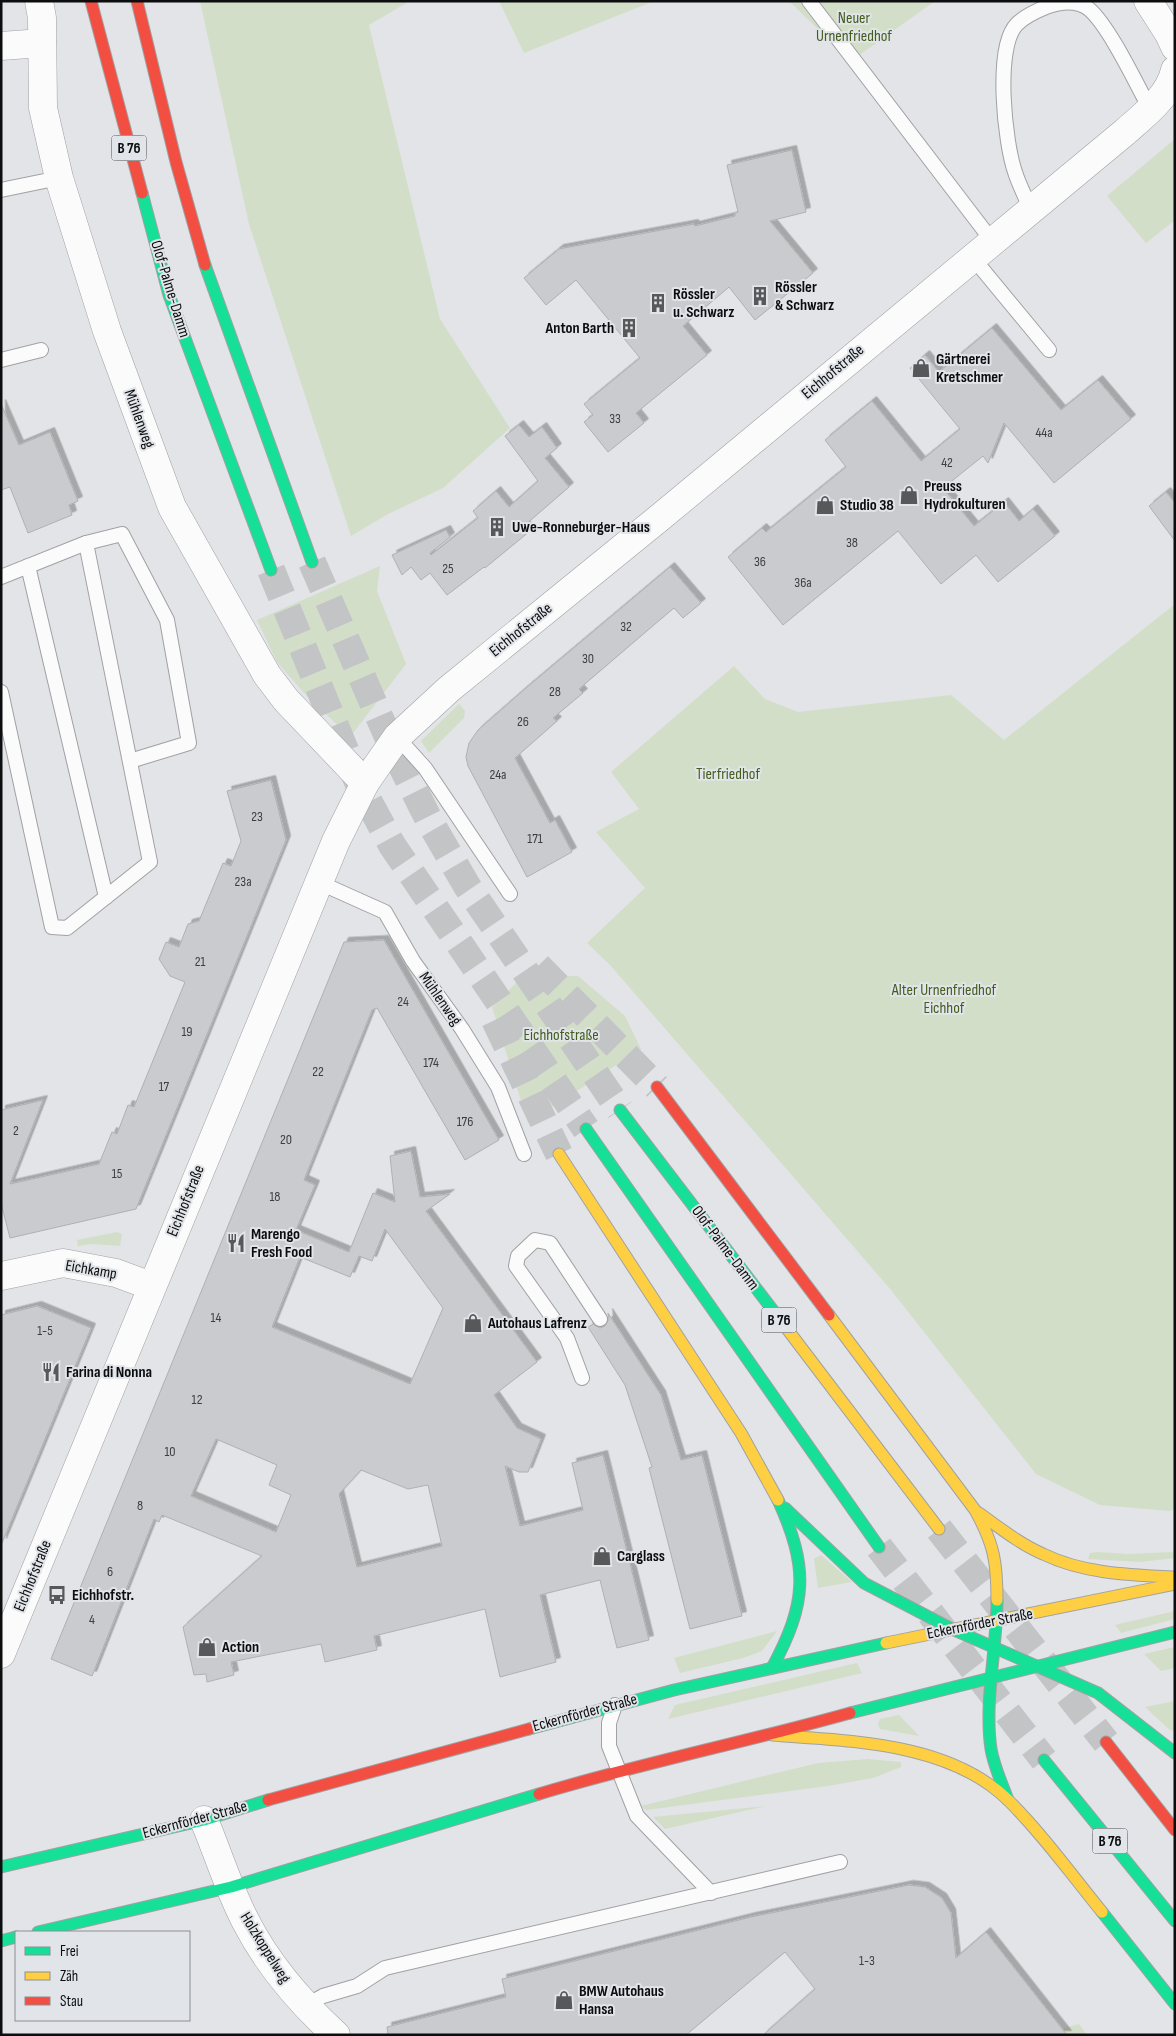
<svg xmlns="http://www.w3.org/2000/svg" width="1176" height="2036" viewBox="0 0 1176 2036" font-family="'Sofia Sans Condensed',sans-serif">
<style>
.green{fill:#d3dec9}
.building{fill:#cacbce;stroke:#afb0b2;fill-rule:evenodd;filter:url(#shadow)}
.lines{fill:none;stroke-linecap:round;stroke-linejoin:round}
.highway-tunnel{stroke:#c2c4c6;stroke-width:28;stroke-dasharray:28 14;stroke-linecap:butt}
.lane-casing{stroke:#a0a1a3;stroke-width:16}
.street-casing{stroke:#a0a1a3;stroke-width:29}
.fast-casing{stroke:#a0a1a3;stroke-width:13}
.slow-casing{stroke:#a0a1a3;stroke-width:13}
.jam-casing{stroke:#a0a1a3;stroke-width:13}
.lane{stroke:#fbfbfb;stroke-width:14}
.street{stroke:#fbfbfb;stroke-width:28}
.fast{stroke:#16e098;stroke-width:11}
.slow{stroke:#ffcf43;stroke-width:11}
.jam{stroke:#f24e42;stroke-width:11}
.labels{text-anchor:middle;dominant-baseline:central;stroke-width:4;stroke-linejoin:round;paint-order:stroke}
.number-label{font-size:14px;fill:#3c3e3f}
.shield{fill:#e1e4e8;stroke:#4c4e4f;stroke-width:1}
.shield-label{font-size:15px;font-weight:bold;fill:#0c0d0e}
.park-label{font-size:16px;fill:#435d1d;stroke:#e1e4e8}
.poi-label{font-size:16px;font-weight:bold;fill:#0c0d0e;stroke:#e1e4e8;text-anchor:start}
.street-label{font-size:16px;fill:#0c0d0e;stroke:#e1e4e8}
</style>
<defs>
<filter id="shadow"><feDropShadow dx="4.5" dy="-4.5" stdDeviation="0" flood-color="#0004"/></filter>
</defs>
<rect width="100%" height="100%" fill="#e2e4e7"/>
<g class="green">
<path d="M 200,1 L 410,1 L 369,25 L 440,319 L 510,428 L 443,488 L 388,514 L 351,536 L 249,224 Z"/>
<path d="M 499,1 L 654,1 L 524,53 Z"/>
<path d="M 789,1 L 935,1 L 851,61 Z"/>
<path d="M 1175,139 L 1175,220 L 1146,243 L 1107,196 Z"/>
<path d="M 380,566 L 377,591 L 406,664 L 350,737 L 306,695 L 277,662 L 257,620 Z"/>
<path d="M 1175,604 L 1175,1509 L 1170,1511 L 1100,1505 L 1036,1474 L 891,1290 L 610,965 L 587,943 L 645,888 L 596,832 L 639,809 L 611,772 L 734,666 L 765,699 L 798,712 L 951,695 L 1004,740 Z"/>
<path d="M 459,704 L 465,711 L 464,718 L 429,753 L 421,741 Z"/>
<path d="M 578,976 L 625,1016 L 641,1049 L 528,1123 L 492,1007 L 522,977 Z"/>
<path d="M 117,1232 L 122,1234 L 120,1246 L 91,1244 L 78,1246 L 77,1240 Z"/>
<path d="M 1098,1552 L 1127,1554 L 1173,1552 L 1175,1558 L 1140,1562 L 1088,1559 L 1090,1553 Z"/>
<path d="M 821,1555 L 852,1582 L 818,1588 L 814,1559 Z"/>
<path d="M 1175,1611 L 1175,1619 L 1121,1633 L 1115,1625 Z"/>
<path d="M 777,1631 L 762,1651 L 743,1658 L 680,1673 L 674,1658 Z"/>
<path d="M 1175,1647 L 1175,1668 L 1161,1671 L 1144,1654 Z"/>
<path d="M 857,1663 L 862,1673 L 668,1719 L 675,1705 Z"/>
<path d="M 1175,1701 L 1175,1731 L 1170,1730 L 1145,1707 Z"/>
<path d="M 899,1715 L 919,1736 L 880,1729 L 878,1724 L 880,1719 Z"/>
<path d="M 868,1759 L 901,1762 L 901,1767 L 873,1778 L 828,1786 L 646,1810 L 641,1806 L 818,1763 Z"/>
<path d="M 766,1806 L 665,1829 L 653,1817 Z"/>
<path d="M 1079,2024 L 1087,2035 L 1055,2035 L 1062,2029 Z"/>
</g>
<g class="building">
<path d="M 792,150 L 806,212 L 770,221 L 813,273 L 755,320 L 729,287 L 683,326 L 707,355 L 636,413 L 644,423 L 608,452 L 584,422 L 593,415 L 584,404 L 640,358 L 576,280 L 546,305 L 524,278 L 559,249 L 694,224 L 695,226 L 735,216 L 735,213 L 738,212 L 727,165 Z"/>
<path d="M 992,328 L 1061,410 L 1098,380 L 1131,419 L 1054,483 L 1004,423 L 988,463 L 983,456 L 943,488 L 974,526 L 1004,502 L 1019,521 L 1033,509 L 1055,536 L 998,582 L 976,555 L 941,584 L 898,531 L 783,625 L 728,557 L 762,528 L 766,532 L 846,467 L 825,440 L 872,401 L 921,461 L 960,429 L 910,368 L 925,355 L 939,372 Z"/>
<path d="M 1,404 L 19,445 L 50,432 L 78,501 L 69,505 L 72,515 L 28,533 L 10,487 L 1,490 Z"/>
<path d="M 519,425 L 529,437 L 542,427 L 557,448 L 545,458 L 569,487 L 525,525 L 530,531 L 485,568 L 484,567 L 447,595 L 430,573 L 421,580 L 411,567 L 402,575 L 392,555 L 446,530 L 450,537 L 430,553 L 431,555 L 478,518 L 473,511 L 496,491 L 509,507 L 538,481 L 505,436 Z"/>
<path d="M 1166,492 L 1175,503 L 1175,541 L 1149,506 Z"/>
<path d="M 670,567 L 701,603 L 683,618 L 674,608 L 655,624 L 579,689 L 583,693 L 553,718 L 557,721 L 515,758 L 550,823 L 555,820 L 572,852 L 527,877 L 468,766 L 466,757 L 469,743 L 478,730 L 526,688 Z"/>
<path d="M 271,780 L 286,840 L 136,1209 L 10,1238 L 1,1203 L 1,1110 L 43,1100 L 10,1184 L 99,1164 L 112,1132 L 117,1134 L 128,1105 L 134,1107 L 185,982 L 170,976 L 159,959 L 166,942 L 179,947 L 188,924 L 199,921 L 223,863 L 231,866 L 241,841 L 227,791 Z"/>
<path d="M 384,940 L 499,1140 L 465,1160 L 377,1008 L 372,1010 L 304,1180 L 315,1185 L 296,1230 L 349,1252 L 373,1193 L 395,1202 L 390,1156 L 411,1151 L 420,1197 L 450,1194 L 426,1211 L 537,1362 L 494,1395 L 517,1428 L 541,1439 L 528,1472 L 519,1472 L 505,1466 L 520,1526 L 583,1510 L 572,1463 L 603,1455 L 649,1640 L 617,1648 L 600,1580 L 540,1595 L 556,1662 L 500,1677 L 485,1609 L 374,1636 L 377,1650 L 325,1662 L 321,1644 L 231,1662 L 234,1675 L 207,1682 L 206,1674 L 194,1675 L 183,1627 L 262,1556 L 162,1515 L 159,1522 L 154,1519 L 92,1676 L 51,1659 L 344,942 ZM 385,1229 L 443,1308 L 410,1384 L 272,1327 L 300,1257 L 350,1277 L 359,1256 L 372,1261 ZM 216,1439 L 277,1465 L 269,1485 L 291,1495 L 276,1532 L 191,1496 ZM 361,1470 L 408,1489 L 428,1485 L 442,1546 L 357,1567 L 339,1494 Z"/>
<path d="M 37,1306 L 91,1328 L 2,1543 L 1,1315 Z"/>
<path d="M 608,1313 L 661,1395 L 681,1460 L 702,1455 L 742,1616 L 690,1629 L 649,1468 L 652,1467 L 625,1385 L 588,1327 L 593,1324 L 600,1328 L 605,1326 L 609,1319 Z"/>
<path d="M 909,1885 L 925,1887 L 942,1898 L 951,1913 L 956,1958 L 986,1932 L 1067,2035 L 763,2035 L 815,1989 L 785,1952 L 686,2035 L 388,2035 L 387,2027 L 506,1997 L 502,1979 L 751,1917 Z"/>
</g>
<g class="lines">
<g class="highway-tunnel">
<path d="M 312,562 L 392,746 L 430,822 L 467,886 L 620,1110"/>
<path d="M 271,570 L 358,782 L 392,845 L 586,1129"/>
<path d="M 538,966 L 657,1087"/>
<path d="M 495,1020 L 559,1154"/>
<path d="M 939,1529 L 1106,1742"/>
<path d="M 879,1547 L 1044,1760"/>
</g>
<g class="lane-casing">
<g id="lane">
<path d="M 809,1 L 993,242"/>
<path d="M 1,190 L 59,178"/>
<path d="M 1031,210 C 1026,198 1019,185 1015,172 C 1005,144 994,47 1017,24 C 1024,17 1036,11 1046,7 C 1060,2 1077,0 1089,9 C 1109,26 1136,83 1150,109"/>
<path d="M 973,258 L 1049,350"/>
<path d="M 1,360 L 41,350"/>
<path d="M 86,543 L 122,534 L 167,620 L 189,743 L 130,761"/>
<path d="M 28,566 L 106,897"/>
<path d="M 1,577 L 86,543 L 150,862 L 67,928 L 52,927 L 1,692"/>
<path d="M 397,737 L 425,768 L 510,894"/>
<path d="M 318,882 L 385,912 L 413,961 L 462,1029 L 498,1087 L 524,1154"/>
<path d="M 582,1378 L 567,1338 L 516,1266 L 518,1256 L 535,1240 L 550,1243 L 600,1319"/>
<path d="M 615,1705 L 609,1723 L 609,1746 L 637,1816 L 711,1893"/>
<path d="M 305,2006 L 323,1996 L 357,1986 L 385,1968 L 840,1862"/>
</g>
</g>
<g class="street-casing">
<g id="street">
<path d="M 39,1 L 42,18 L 43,108 L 59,178 L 107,331 L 172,507 L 267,675 L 286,700 L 365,783"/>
<path d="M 1148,1 L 1169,34 L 1175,47"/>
<path d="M 1,46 L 42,43"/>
<path d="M 1,1276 L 63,1263 L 116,1273 L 151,1286"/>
<path d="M 1,1654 L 336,841 L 365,783 L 397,737 L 449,689 L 658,519 L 1125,132 C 1144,115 1169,97 1175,70"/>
<path d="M 204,1820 C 218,1853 229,1890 246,1922 C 268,1965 300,2002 336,2035"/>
</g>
</g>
<g class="fast-casing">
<g id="fast">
<path d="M 142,193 L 169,295 L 271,570"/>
<path d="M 205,265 L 312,562"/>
<path d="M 620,1110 L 778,1317"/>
<path d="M 586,1129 L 879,1547"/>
<path d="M 785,1508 L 864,1583 L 952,1629 L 1098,1693 L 1175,1753"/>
<path d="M 997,1600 C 997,1648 984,1702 991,1749 C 994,1767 1002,1783 1008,1800"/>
<path d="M 772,1668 C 807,1603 809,1568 778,1500"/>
<path d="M 850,1713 L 1175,1632"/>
<path d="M 529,1729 L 674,1690 L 886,1643"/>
<path d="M 1044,1760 L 1175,1921"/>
<path d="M 1,1867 L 204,1820 L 268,1800"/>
<path d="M 1102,1912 L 1175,2004"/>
<path d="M 38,1932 L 231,1887 L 539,1794"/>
<path d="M 1,1941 L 16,1937"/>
</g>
</g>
<g class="slow-casing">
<g id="slow">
<path d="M 559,1154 L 741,1433 L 778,1500"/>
<path d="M 829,1315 L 975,1510 C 994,1544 997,1562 997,1600"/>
<path d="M 778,1317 L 939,1529"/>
<path d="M 979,1513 C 1000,1528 1020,1544 1043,1554 C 1084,1574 1131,1575 1175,1577"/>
<path d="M 886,1643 L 1175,1584"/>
<path d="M 772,1735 C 849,1741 950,1742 1009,1801 C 1043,1835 1072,1875 1102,1912"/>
</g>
</g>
<g class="jam-casing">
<g id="jam">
<path d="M 91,1 L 142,193"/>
<path d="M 137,1 L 176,162 L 205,265"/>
<path d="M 657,1087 L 829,1315"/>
<path d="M 1106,1742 L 1175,1830"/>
<path d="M 539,1794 C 641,1763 747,1742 850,1713"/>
<path d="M 268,1800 L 529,1729"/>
</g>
</g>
<use href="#lane" class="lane"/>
<use href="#street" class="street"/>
<use href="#fast" class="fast"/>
<use href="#slow" class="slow"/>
<use href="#jam" class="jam"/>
</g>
<defs>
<g id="building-bare" transform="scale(1.5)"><path d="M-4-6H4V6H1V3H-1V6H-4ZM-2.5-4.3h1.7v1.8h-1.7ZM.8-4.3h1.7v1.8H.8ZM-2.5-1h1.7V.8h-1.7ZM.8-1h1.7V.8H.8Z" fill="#57585a" stroke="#e1e4e8" stroke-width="2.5" paint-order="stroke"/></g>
<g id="shop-bare" transform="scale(1.5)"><path d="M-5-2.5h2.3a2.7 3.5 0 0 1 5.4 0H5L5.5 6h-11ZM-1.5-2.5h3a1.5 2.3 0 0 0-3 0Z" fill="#57585a" stroke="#e1e4e8" stroke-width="2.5" paint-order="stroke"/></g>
<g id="restaurant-bare" transform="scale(1.5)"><path d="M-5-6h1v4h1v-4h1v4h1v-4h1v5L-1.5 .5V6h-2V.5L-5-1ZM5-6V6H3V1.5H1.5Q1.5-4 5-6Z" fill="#57585a" stroke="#e1e4e8" stroke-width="2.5" paint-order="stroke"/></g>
<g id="bus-bare" transform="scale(1.5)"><path d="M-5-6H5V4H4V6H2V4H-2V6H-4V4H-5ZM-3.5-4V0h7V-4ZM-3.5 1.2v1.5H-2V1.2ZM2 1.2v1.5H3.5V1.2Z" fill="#57585a" stroke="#e1e4e8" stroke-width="2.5" paint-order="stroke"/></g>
</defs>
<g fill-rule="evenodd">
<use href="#building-bare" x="760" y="296"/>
<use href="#building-bare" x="658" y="303"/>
<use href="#building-bare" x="629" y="328"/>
<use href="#shop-bare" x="921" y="368"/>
<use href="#shop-bare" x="909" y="495"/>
<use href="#shop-bare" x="825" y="505"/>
<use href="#building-bare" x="497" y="527"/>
<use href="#restaurant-bare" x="236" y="1243"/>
<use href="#shop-bare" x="473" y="1323"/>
<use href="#restaurant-bare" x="51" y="1372"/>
<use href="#shop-bare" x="602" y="1556"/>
<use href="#bus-bare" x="57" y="1595"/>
<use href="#shop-bare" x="207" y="1647"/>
<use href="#shop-bare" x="564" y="2000"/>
</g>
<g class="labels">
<g class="number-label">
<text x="615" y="418">33</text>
<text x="1044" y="432">44a</text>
<text x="947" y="462">42</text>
<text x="852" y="542">38</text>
<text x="760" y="561">36</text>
<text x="448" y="568">25</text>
<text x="803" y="582">36a</text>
<text x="626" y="626">32</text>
<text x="588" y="658">30</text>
<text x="555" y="691">28</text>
<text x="523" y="721">26</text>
<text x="498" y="774">24a</text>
<text x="257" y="816">23</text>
<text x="535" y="838">171</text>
<text x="243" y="881">23a</text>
<text x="200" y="961">21</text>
<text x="403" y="1001">24</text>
<text x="187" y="1031">19</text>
<text x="431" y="1062">174</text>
<text x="318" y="1071">22</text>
<text x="164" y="1086">17</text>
<text x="465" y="1121">176</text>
<text x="16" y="1130">2</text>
<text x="286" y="1139">20</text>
<text x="117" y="1173">15</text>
<text x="275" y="1196">18</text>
<text x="216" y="1317">14</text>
<text x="45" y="1330">1-5</text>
<text x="197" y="1399">12</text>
<text x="170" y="1451">10</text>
<text x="140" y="1505">8</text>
<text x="110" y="1571">6</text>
<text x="92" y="1619">4</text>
<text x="867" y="1960">1-3</text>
</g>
<g class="shield">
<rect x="111.5" y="135.5" width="35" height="25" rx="4"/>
<rect x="761.5" y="1307.5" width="35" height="25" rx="4"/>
<rect x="1092.5" y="1828.5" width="35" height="25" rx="4"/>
</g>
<g class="shield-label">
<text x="129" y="148">B 76</text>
<text x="779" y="1320">B 76</text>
<text x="1110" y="1841">B 76</text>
</g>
<g class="park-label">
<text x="854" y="18">Neuer<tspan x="854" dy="18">Urnenfriedhof</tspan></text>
<text x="728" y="774">Tierfriedhof</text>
<text x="944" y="990">Alter Urnenfriedhof<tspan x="944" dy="18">Eichhof</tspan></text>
<text x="561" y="1035">Eichhofstraße</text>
</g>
<g class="poi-label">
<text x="775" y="287">Rössler<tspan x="775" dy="18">&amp; Schwarz</tspan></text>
<text x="673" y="294">Rössler<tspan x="673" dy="18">u. Schwarz</tspan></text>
<text x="614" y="328" text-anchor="end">Anton Barth</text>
<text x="936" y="359">Gärtnerei<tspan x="936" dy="18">Kretschmer</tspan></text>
<text x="924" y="486">Preuss<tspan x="924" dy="18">Hydrokulturen</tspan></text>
<text x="840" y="505">Studio 38</text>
<text x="512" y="527">Uwe-Ronneburger-Haus</text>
<text x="251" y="1234">Marengo<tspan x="251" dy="18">Fresh Food</tspan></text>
<text x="488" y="1323">Autohaus Lafrenz</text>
<text x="66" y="1372">Farina di Nonna</text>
<text x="617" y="1556">Carglass</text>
<text x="72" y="1595">Eichhofstr.</text>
<text x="222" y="1647">Action</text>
<text x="579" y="1991">BMW Autohaus<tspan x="579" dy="18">Hansa</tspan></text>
</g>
<g class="street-label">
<text transform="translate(170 289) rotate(73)">Olof-Palme-Damm</text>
<text transform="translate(833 372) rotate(-40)">Eichhofstraße</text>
<text transform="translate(139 419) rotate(70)">Mühlenweg</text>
<text transform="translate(521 630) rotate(-39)">Eichhofstraße</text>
<text transform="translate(440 999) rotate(55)">Mühlenweg</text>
<text transform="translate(186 1201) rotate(-68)">Eichhofstraße</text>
<text transform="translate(725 1248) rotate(53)">Olof-Palme-Damm</text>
<text transform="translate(91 1270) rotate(10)">Eichkamp</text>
<text transform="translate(33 1576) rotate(-68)">Eichhofstraße</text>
<text transform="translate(980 1624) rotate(-11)">Eckernförder Straße</text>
<text transform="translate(585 1713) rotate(-15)">Eckernförder Straße</text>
<text transform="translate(195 1820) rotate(-15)">Eckernförder Straße</text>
<text transform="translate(265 1948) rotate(58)">Holzkoppelweg</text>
</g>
</g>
<rect width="1176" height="2036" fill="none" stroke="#0c0d0e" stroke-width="5"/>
<rect x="15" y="1931" width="175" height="90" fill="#e1e4e8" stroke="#8c8e91"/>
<rect x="25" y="1947" width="25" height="8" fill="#16e098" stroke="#8c8e91"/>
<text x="60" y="1956" font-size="15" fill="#0c0d0e">Frei</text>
<rect x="25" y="1972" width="25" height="8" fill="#ffcf43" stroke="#8c8e91"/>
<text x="60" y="1981" font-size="15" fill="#0c0d0e">Zäh</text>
<rect x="25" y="1997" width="25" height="8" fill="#f24e42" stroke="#8c8e91"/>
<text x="60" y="2006" font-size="15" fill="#0c0d0e">Stau</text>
</svg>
